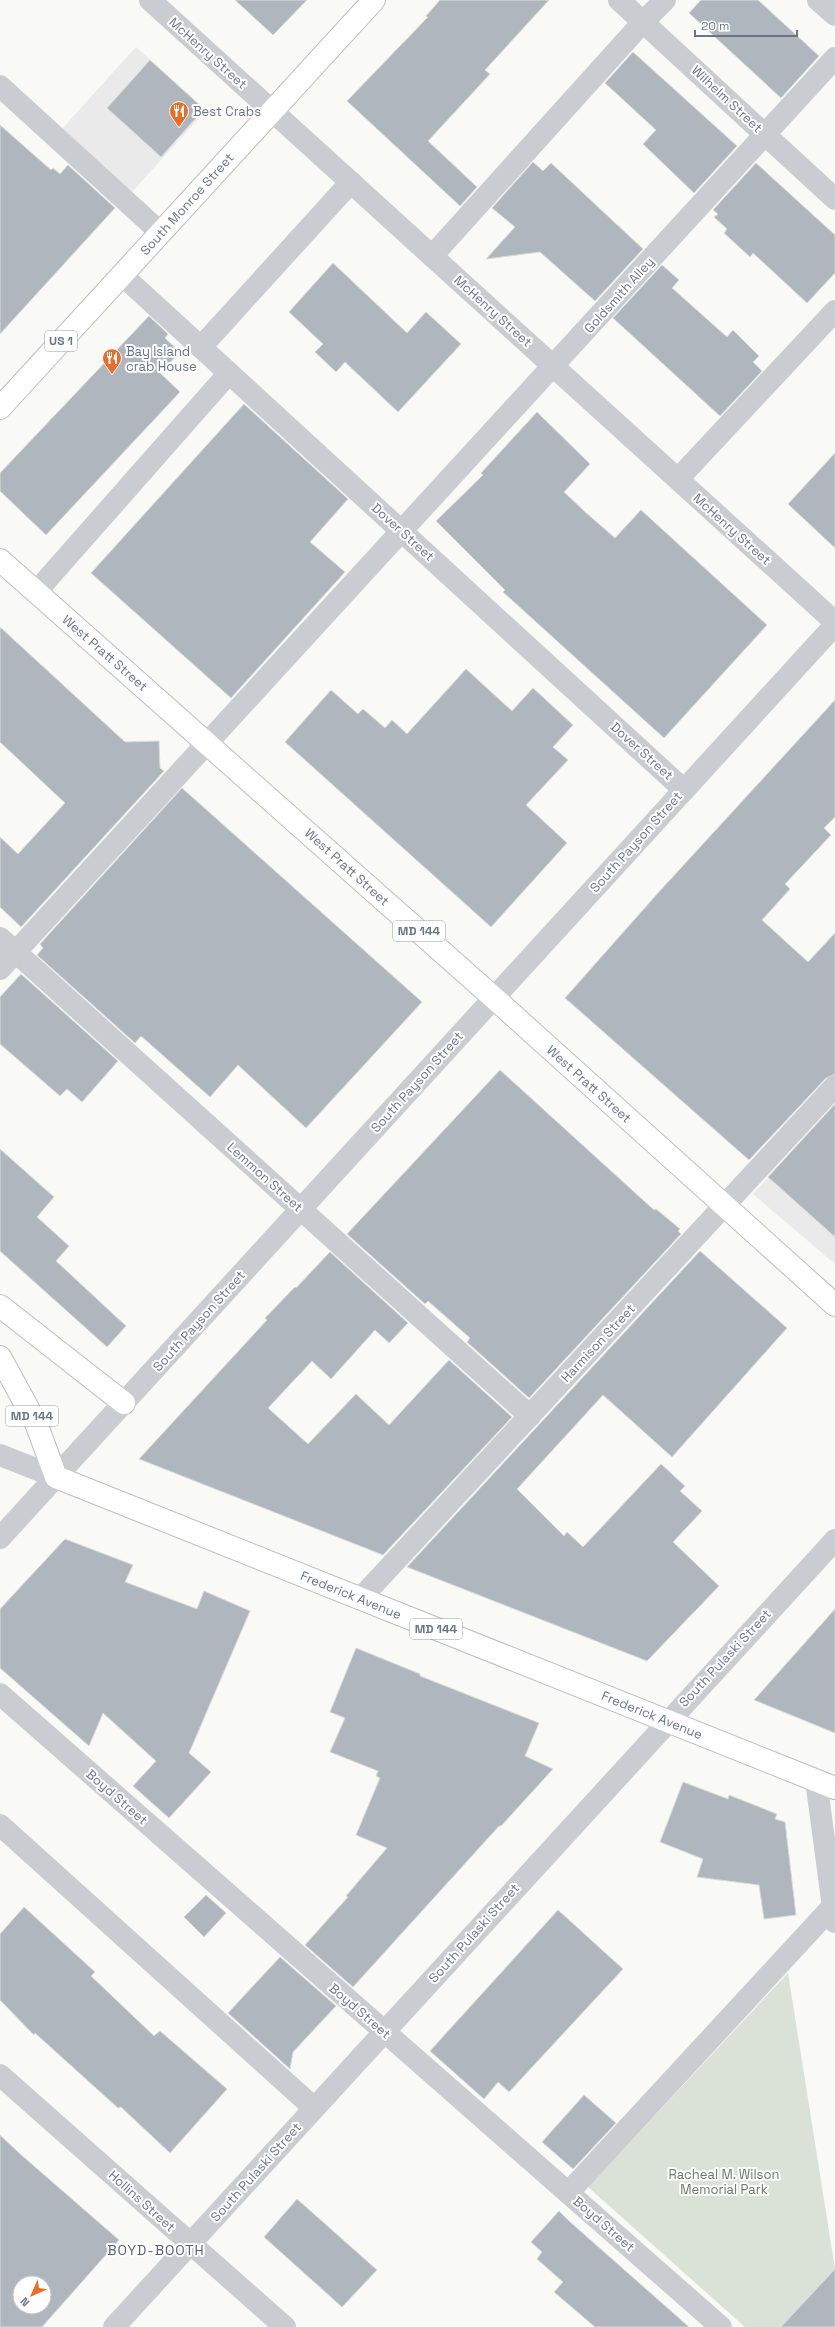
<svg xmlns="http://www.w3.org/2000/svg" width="835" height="2327" viewBox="0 0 835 2327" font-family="'Space Grotesk',sans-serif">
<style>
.built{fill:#e9eae9}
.green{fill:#dae1d7}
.building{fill:#afb6bd;stroke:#dadbd9;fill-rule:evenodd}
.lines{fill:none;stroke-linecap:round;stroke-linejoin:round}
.major-casing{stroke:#babdc2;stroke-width:24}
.minor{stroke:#c9ccd0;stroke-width:22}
.major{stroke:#fff;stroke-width:22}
.labels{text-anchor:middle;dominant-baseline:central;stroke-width:4;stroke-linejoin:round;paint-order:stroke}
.shield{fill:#fff;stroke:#959eac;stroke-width:1}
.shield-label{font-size:12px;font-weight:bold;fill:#677588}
.street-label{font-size:13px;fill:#677588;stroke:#fff}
.poi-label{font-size:13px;fill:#677588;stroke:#fff;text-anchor:start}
.park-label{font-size:13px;fill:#647a62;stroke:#fff}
.neighbourhood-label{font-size:14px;letter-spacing:1px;fill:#555f6d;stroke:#fff}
</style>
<rect width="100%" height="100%" fill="#f9f9f6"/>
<g class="built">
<path d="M 136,47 L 206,110 L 132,192 L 62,129 Z"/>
<path d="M 835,1105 L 835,1264 L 753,1194 Z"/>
</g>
<path class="green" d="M 788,1973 L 835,2269 L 782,2327 L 745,2327 L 588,2187 Z"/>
<g class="building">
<path d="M 235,0 L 307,0 L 273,35 Z"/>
<path d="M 440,0 L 549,0 L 485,70 L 490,74 L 428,141 L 477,187 L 460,206 L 347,101 L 428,17 L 426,16 Z"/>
<path d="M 701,0 L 758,0 L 819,56 L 781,98 L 689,13 Z"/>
<path d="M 633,52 L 737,146 L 694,193 L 643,144 L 656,130 L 605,83 Z"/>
<path d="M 150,60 L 204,109 L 161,157 L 107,108 Z"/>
<path d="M 0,125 L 51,170 L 53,168 L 60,174 L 68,165 L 115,208 L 0,334 Z"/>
<path d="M 533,162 L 543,171 L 551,163 L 643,249 L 595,301 L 540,252 L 486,259 L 515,227 L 492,208 Z"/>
<path d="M 756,163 L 835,235 L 835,273 L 807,303 L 753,253 L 750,257 L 724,233 L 727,229 L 714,217 L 718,214 L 713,210 Z"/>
<path d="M 333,263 L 407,333 L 426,312 L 461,344 L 398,412 L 345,362 L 336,372 L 315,352 L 323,344 L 289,312 Z"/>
<path d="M 662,265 L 679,280 L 672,288 L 727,337 L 733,330 L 759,356 L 753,362 L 762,371 L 720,416 L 613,318 Z"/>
<path d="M 149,316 L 168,334 L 165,338 L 180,352 L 160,373 L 180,392 L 46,535 L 0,491 L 0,473 Z"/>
<path d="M 244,404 L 348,499 L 310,542 L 345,572 L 231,698 L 91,573 Z"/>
<path d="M 537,412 L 590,464 L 564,492 L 584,511 L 615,538 L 641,510 L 767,625 L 664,738 L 503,592 L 505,590 L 436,521 L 483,475 L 481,473 Z"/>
<path d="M 835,453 L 835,548 L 788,504 Z"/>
<path d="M 0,627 L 125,742 L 159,741 L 160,768 L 164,771 L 21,927 L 0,907 L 0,837 L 18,854 L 65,803 L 0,742 Z"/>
<path d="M 466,669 L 512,711 L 533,688 L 573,725 L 553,747 L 568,760 L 526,805 L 567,843 L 491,927 L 285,742 L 331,690 L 358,714 L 363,709 L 385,728 L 392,720 L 407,734 Z"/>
<path d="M 835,700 L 835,817 L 824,828 L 831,835 L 785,884 L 790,889 L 762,920 L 808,962 L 835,933 L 835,1074 L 826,1078 L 749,1160 L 565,998 L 658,893 Z"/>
<path d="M 182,788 L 422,1002 L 306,1128 L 238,1065 L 210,1097 L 141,1036 L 135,1043 L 37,955 L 43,948 L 40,944 Z"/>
<path d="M 21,974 L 118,1061 L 82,1102 L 67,1089 L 60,1096 L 0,1044 L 0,997 Z"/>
<path d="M 500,1070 L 654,1210 L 656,1209 L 680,1229 L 678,1231 L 681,1234 L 529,1398 L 467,1342 L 470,1338 L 428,1301 L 425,1304 L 347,1234 Z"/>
<path d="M 835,1104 L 835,1237 L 768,1177 Z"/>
<path d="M 0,1149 L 54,1197 L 37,1217 L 69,1246 L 56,1261 L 126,1326 L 107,1347 L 0,1251 Z"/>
<path d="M 700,1251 L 787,1328 L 672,1457 L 603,1395 L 517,1489 L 564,1536 L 567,1532 L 583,1547 L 661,1464 L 685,1486 L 680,1491 L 702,1511 L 673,1542 L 719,1586 L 647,1661 L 407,1567 Z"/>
<path d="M 330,1252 L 408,1323 L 389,1343 L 375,1330 L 331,1379 L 312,1361 L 268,1408 L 308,1444 L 356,1394 L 389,1425 L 449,1360 L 512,1417 L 383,1555 L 139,1459 L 267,1320 L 265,1318 L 295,1287 L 296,1288 Z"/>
<path d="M 65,1539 L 133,1565 L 125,1582 L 197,1609 L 204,1591 L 250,1611 L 189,1753 L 211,1772 L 169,1818 L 133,1786 L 156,1761 L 103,1713 L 89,1746 L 0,1668 L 0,1609 Z"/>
<path d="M 835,1609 L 835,1733 L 754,1700 Z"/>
<path d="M 356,1648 L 420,1674 L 420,1676 L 539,1723 L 525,1756 L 553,1769 L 501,1826 L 499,1826 L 353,1987 L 305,1945 L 348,1897 L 346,1896 L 387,1848 L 356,1835 L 380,1778 L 376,1776 L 378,1771 L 330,1752 L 345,1718 L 330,1712 Z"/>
<path d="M 683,1782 L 728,1799 L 729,1795 L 777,1814 L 775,1819 L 785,1822 L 796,1915 L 764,1919 L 759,1885 L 697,1877 L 703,1859 L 660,1842 Z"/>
<path d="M 206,1895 L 226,1913 L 204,1937 L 184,1917 Z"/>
<path d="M 24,1907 L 95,1972 L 91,1976 L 154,2036 L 160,2031 L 227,2089 L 170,2153 L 121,2107 L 118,2108 L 35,2033 L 34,2035 L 0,2000 L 0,1934 Z"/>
<path d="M 558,1910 L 623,1969 L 509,2092 L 498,2082 L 484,2099 L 430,2051 Z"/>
<path d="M 280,1957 L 336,2006 L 293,2052 L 290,2069 L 228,2013 Z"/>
<path d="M 584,2095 L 616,2123 L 573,2169 L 542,2142 Z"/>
<path d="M 0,2135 L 19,2153 L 119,2240 L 42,2327 L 0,2327 ZM 20,2283 L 44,2283 L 44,2307 L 20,2307 Z"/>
<path d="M 297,2199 L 377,2270 L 342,2307 L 264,2237 Z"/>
<path d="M 559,2211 L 569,2221 L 689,2327 L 595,2327 L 554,2292 L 563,2282 L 537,2259 L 542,2252 L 531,2242 Z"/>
<path d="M 835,2269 L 835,2327 L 781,2327 Z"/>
</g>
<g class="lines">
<g class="major-casing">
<g id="major">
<path d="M 0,408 L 374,0"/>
<path d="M 0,560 L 494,998 L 835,1305"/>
<path d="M 0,1306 L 124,1403"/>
<path d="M 0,1357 L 36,1423 L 56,1477 L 835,1788"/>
</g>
</g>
<g class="minor">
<path d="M 150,0 L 835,622"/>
<path d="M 619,0 L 835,199"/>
<path d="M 818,0 L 835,15"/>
<path d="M 0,86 L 161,233"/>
<path d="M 432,256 L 643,22 L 665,0"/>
<path d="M 122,275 L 684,790"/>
<path d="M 201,347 L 351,182"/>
<path d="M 678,479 L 835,311"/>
<path d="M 36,592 L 229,373"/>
<path d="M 0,938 L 530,1416"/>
<path d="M 0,969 L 835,58"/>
<path d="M 0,1455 L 56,1477"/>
<path d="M 0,1538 L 835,625"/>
<path d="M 360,1599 L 835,1086"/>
<path d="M 0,1694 L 721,2327"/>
<path d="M 816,1780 L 835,1922"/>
<path d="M 0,1825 L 314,2108"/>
<path d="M 0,2075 L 285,2327"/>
<path d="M 568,2193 L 833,1906"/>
<path d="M 114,2327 L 835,1540"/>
</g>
<use href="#major" class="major"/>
</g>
<defs>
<g id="restaurant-pin" transform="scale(1)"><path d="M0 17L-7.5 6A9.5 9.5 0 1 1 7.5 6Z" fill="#e76d28" stroke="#fff"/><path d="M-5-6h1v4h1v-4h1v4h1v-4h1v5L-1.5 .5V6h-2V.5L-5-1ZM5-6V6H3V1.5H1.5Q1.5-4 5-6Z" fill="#fff"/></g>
</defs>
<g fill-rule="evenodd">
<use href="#restaurant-pin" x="179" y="111"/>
<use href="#restaurant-pin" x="112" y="358"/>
</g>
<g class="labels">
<g class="shield">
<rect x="45" y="331" width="32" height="20" rx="3"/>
<rect x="393" y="921" width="52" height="20" rx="3"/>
<rect x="6" y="1406" width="52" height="20" rx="3"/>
<rect x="410" y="1619" width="52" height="20" rx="3"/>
</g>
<g class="shield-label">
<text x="61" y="341">US 1</text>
<text x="419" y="931">MD 144</text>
<text x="32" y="1416">MD 144</text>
<text x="436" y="1629">MD 144</text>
</g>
<g class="street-label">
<text transform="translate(208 53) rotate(42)">McHenry Street</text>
<text transform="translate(727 99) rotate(43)">Wilhelm Street</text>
<text transform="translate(187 204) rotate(-48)">South Monroe Street</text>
<text transform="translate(619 295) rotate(-48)">Goldsmith Alley</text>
<text transform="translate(493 311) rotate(42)">McHenry Street</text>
<text transform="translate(732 529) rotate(42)">McHenry Street</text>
<text transform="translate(403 532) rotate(42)">Dover Street</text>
<text transform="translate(105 653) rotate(41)">West Pratt Street</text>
<text transform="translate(642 751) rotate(42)">Dover Street</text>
<text transform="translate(636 842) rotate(-48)">South Payson Street</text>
<text transform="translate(347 867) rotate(42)">West Pratt Street</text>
<text transform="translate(417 1082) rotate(-48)">South Payson Street</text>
<text transform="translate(589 1084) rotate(42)">West Pratt Street</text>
<text transform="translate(265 1177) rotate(42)">Lemmon Street</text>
<text transform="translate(199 1321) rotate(-48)">South Payson Street</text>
<text transform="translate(598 1343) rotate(-47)">Harmison Street</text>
<text transform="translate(351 1595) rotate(22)">Frederick Avenue</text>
<text transform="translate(725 1658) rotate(-47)">South Pulaski Street</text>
<text transform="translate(652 1715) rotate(22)">Frederick Avenue</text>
<text transform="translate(117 1797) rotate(41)">Boyd Street</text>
<text transform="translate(474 1933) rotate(-48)">South Pulaski Street</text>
<text transform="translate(360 2011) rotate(41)">Boyd Street</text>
<text transform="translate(256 2172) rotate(-48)">South Pulaski Street</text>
<text transform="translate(142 2201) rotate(42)">Hollins Street</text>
<text transform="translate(604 2224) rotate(41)">Boyd Street</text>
</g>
<g class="poi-label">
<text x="193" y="111">Best Crabs</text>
<text x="126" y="351">Bay Island<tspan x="126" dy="15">crab House</tspan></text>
</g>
<g class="park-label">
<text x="724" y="2174">Racheal M. Wilson<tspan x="724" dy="15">Memorial Park</tspan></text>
</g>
<g class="neighbourhood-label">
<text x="156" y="2250">BOYD-BOOTH</text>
</g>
</g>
<g transform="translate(32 2295) rotate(225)"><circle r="19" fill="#ffffff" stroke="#c2c8cf"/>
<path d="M0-3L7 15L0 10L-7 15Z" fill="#e76d28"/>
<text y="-6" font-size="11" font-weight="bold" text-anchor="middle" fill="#677588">N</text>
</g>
<path d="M695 30v6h102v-6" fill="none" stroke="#677588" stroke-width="2"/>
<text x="701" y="30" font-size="12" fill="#677588" stroke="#ffffff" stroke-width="3" paint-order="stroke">20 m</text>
</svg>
